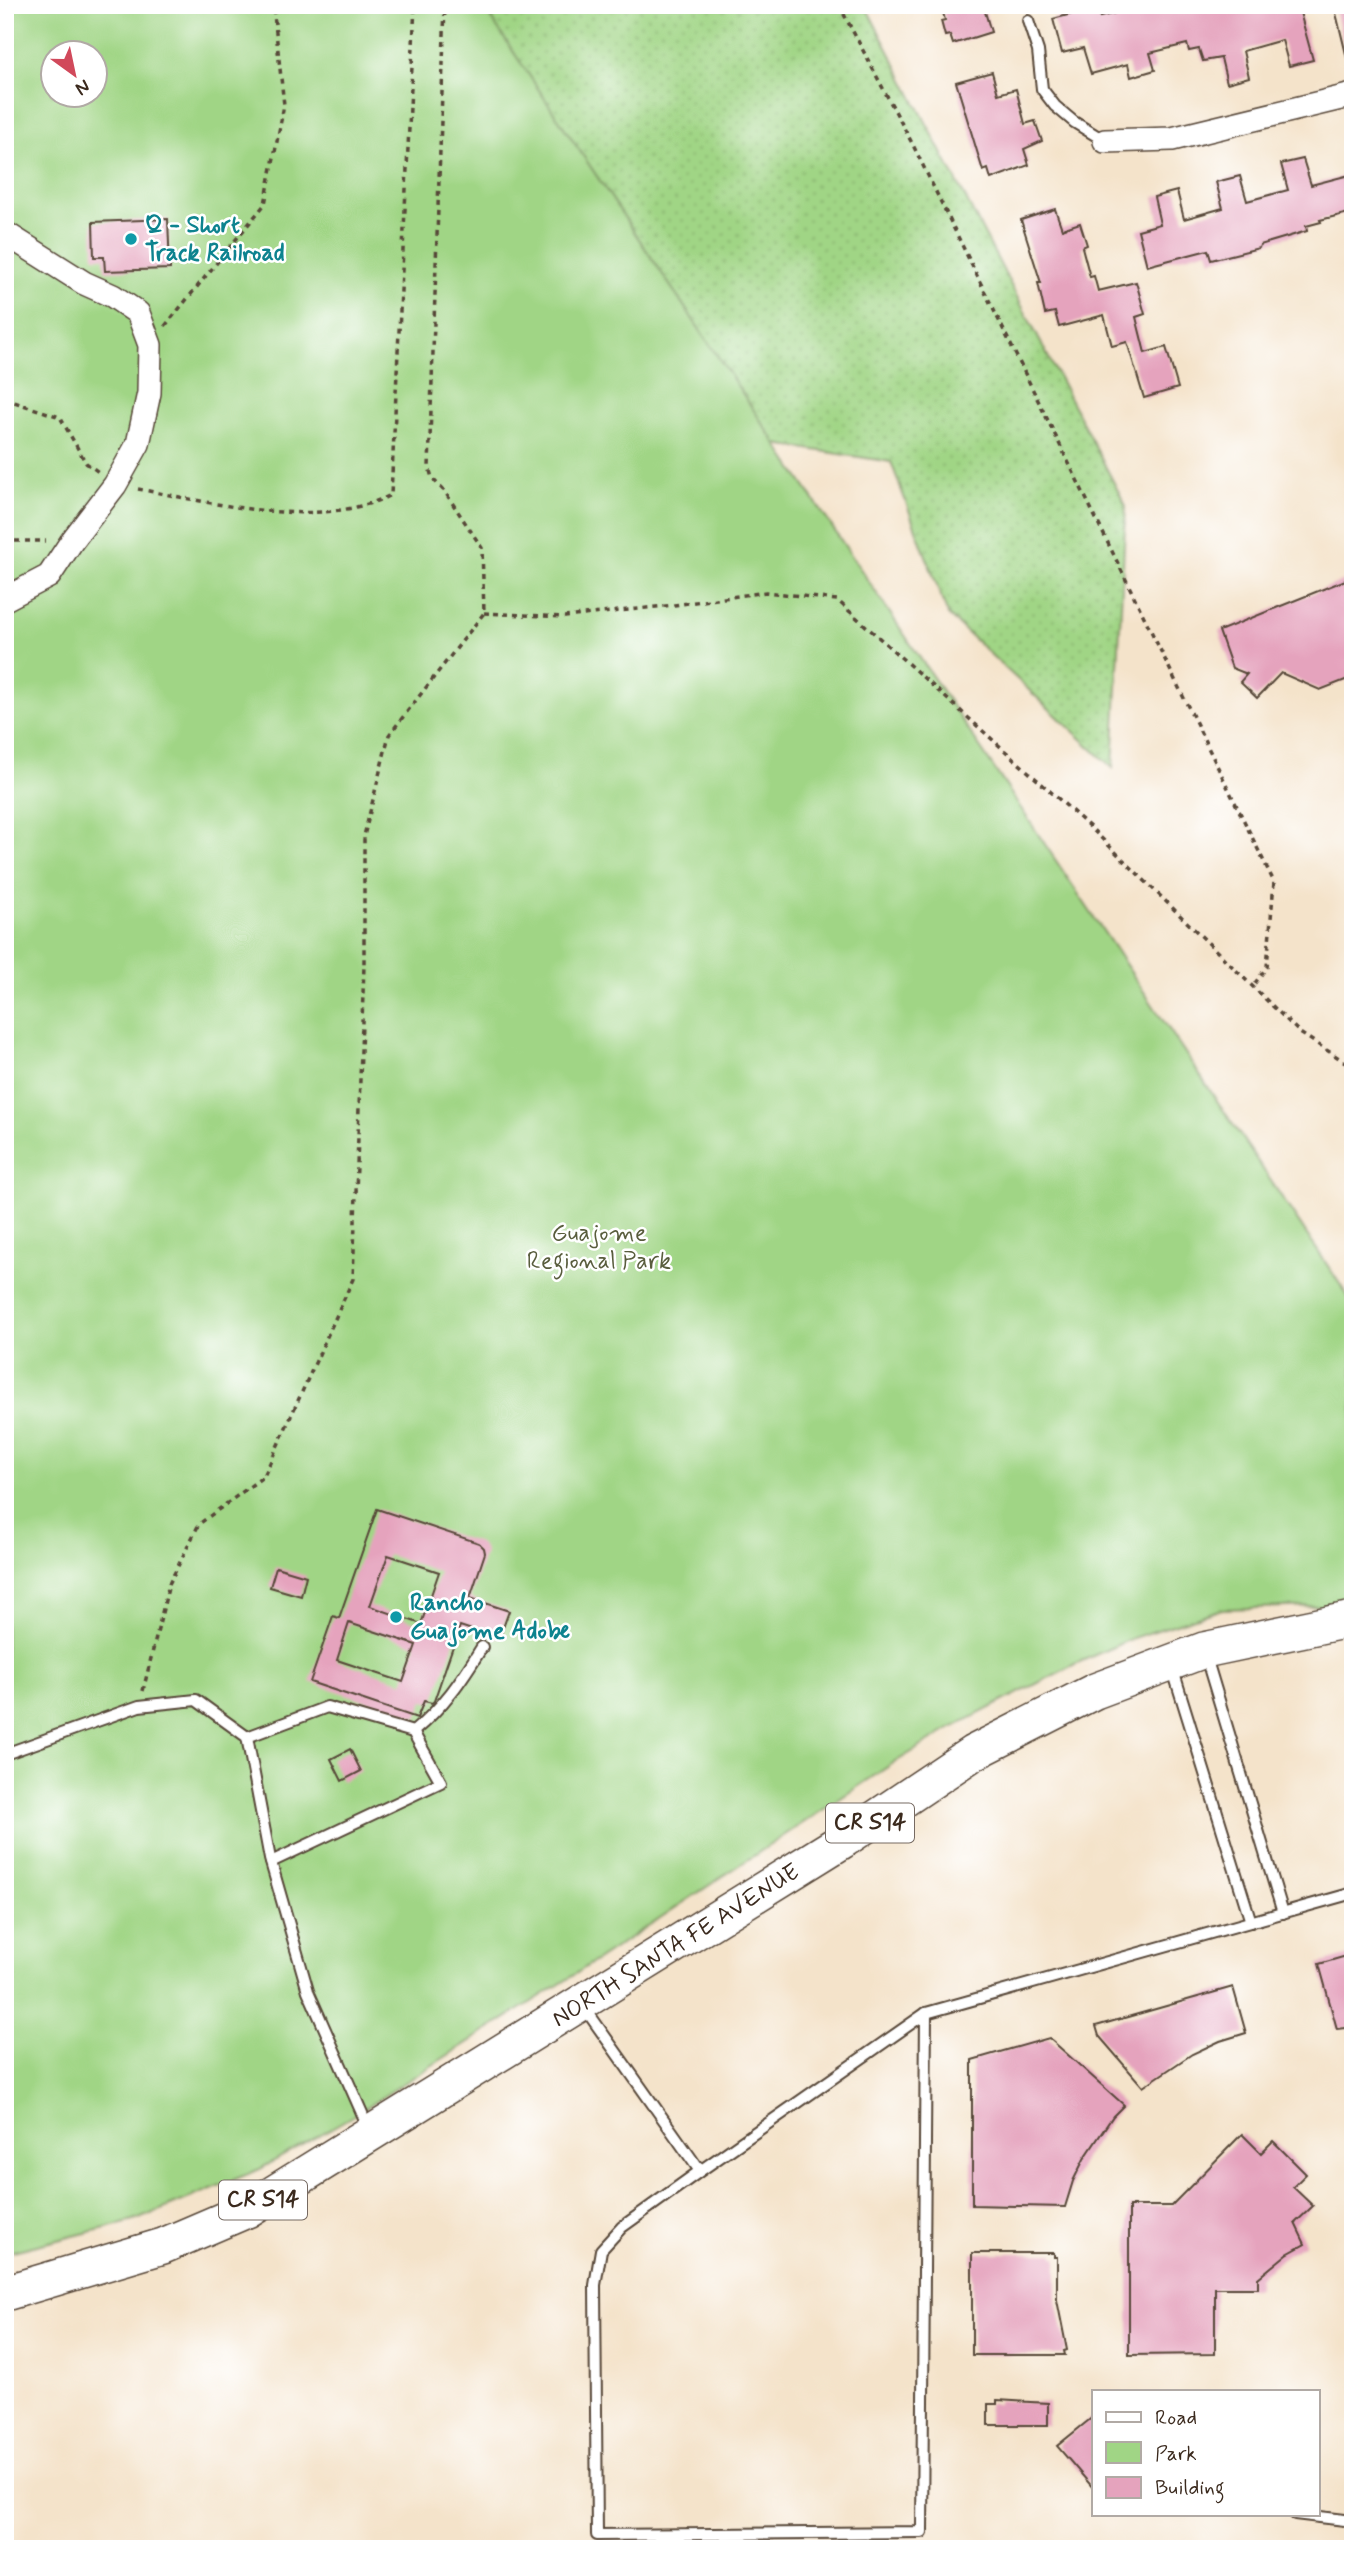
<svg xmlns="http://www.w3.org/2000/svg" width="1358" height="2554" viewBox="0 0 1358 2554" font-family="Mynerve,sans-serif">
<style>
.grass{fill:url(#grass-dots);stroke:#6e8052;stroke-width:2}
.park{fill:#a0d585;stroke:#6e8052;stroke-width:2;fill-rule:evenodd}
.building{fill:#e5a3bd;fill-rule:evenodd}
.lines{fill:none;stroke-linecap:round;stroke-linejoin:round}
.service-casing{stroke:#574638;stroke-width:14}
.minor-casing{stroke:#574638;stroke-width:26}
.primary-casing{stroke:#574638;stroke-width:38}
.path{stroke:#574638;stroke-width:3.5;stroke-dasharray:5 5;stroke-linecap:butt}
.service{stroke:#fff;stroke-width:10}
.minor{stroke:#fff;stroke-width:23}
.primary{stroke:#fff;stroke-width:35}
.culture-dot{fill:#0f9aa8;stroke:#fff;stroke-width:2.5}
.labels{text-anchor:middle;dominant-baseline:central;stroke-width:5;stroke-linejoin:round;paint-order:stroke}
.shield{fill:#fff;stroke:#766a62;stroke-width:2}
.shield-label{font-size:23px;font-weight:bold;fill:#3b2a1e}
.culture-label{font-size:24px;font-weight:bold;fill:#0d838f;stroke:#fff;text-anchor:start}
.park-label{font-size:24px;fill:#595d3d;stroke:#fff}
.street-label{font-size:24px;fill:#3b2a1e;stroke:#fff}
</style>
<defs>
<pattern id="grass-dots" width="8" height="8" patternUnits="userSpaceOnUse" patternTransform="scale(1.75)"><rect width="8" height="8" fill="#a0d585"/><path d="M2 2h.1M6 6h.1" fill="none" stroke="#8bb772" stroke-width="1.8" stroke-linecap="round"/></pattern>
</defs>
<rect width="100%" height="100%" fill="#fff"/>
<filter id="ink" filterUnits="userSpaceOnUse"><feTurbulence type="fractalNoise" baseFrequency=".0143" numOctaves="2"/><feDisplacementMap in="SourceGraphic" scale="14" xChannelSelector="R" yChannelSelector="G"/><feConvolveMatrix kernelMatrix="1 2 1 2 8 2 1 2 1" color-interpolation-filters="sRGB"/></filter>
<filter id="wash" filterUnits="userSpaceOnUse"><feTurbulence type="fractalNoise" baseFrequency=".00686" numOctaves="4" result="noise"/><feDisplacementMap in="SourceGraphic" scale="28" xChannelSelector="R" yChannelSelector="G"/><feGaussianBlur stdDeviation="1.57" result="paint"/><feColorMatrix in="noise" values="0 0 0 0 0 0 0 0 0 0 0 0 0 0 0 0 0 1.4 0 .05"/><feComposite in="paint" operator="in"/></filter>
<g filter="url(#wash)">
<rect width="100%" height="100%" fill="#f4e3ca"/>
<path class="grass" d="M 460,5 L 865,5 L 1126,506 L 1113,768 L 948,615 L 891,462 L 704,433 Z"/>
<path class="park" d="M 5,5 L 482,5 L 1350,1299 L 1353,1298 L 1353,1605 L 1222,1609 L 1133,1638 L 1075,1664 L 955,1726 L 892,1764 L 571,1977 L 354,2115 L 260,2169 L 134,2221 L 5,2253 ZM 52,52 L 94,52 L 94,94 L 52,94 Z"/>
<g id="blocks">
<g class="building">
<path d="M 941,5 L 983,5 L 991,32 L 953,44 L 950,35 L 945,36 L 941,21 L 945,20 Z"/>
<path d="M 1081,5 L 1097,5 L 1100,17 L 1146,5 L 1162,5 L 1164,12 L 1190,5 L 1298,5 L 1313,60 L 1289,66 L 1282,40 L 1243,51 L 1249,77 L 1227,83 L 1221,58 L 1203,61 L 1199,49 L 1189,51 L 1187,44 L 1150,53 L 1155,70 L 1131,77 L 1128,64 L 1091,74 L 1083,48 L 1062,53 L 1053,19 L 1083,11 Z"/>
<path d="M 1334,5 L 1353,5 L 1353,57 L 1347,58 Z"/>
<path d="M 992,72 L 998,94 L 1016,89 L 1025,124 L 1035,121 L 1042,141 L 1024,149 L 1029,165 L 991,179 L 988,169 L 983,171 L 956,82 Z"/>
<path d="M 1303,159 L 1311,185 L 1353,174 L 1353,212 L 1320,220 L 1321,222 L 1306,226 L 1307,231 L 1260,245 L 1259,248 L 1211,260 L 1208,250 L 1147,266 L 1138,230 L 1160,224 L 1154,197 L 1177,191 L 1184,219 L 1223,208 L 1216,182 L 1240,176 L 1247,201 L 1288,190 L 1281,164 Z"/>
<path d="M 1055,209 L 1062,229 L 1080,223 L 1087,245 L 1082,247 L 1090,277 L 1094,276 L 1098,291 L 1136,282 L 1145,314 L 1136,317 L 1145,353 L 1166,347 L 1178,388 L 1144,398 L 1127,342 L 1112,346 L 1104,315 L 1059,327 L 1055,312 L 1045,314 L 1038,283 L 1041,283 L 1021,220 Z"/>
<path d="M 168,219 L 170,269 L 105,271 L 104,257 L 94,257 L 93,222 Z"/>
<path d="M 1353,577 L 1353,677 L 1320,690 L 1281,673 L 1257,698 L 1240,682 L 1247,674 L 1232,668 L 1219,631 Z"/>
<path d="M 377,1509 L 479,1543 L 484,1548 L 485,1553 L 470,1598 L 509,1611 L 499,1639 L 460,1626 L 434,1701 L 432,1703 L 424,1701 L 417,1718 L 310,1682 L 333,1616 L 339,1618 ZM 388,1555 L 439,1572 L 421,1624 L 370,1606 ZM 349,1623 L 416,1645 L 403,1682 L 337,1660 Z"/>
<path d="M 276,1567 L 306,1576 L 301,1596 L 270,1587 Z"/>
<path d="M 350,1749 L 361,1771 L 342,1781 L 331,1759 Z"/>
<path d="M 1353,1954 L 1353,2027 L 1337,2029 L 1319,1964 Z"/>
<path d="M 1233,1987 L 1246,2033 L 1220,2041 L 1192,2054 L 1143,2087 L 1099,2036 L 1096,2026 Z"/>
<path d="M 1049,2038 L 1124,2105 L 1113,2116 L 1084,2159 L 1073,2181 L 1065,2207 L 972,2205 L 972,2060 Z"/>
<path d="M 1242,2134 L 1261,2153 L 1273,2141 L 1306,2174 L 1293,2187 L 1313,2206 L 1295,2223 L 1305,2244 L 1287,2254 L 1258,2278 L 1258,2288 L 1215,2288 L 1215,2354 L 1129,2355 L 1129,2206 L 1171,2206 Z"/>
<path d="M 972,2253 L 1054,2253 L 1054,2257 L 1057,2257 L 1057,2300 L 1067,2350 L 1064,2351 L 1065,2355 L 972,2355 Z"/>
<path d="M 997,2400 L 1048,2403 L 1048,2425 L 988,2425 L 988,2404 L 997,2404 Z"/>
<path d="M 1094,2416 L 1094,2489 L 1057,2446 Z"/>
</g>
</g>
</g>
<g filter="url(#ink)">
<use href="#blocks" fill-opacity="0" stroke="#574638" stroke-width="2"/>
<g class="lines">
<g class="service-casing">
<g id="service">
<path d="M 1028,21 L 1038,51 L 1042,89 L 1055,106 L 1074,122 L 1105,141"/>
<path d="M 1205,1654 L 1283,1913"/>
<path d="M 1172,1667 L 1251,1922"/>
<path d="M 413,1732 C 444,1706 461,1681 482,1647"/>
<path d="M 247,1737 L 327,1707 L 413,1732 L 441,1782 L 271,1862"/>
<path d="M 5,1754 L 139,1706 L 196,1700 L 247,1737 L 270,1859 L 308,1991 L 369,2129"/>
<path d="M 584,2007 L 700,2171 L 622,2227 L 601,2250 L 595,2285 L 597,2535 L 922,2532 L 926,2013 L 700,2171"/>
<path d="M 926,2013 L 1353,1893"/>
<path d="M 1295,2514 L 1353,2521"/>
</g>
</g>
<g class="minor-casing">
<g id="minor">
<path d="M 1105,141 L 1172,139 L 1353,95"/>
<path d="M 5,233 L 84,283 L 113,296 L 138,313 L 150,345 L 149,393 L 138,444 L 115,485 L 72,541 L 49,576 L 5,599"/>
</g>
</g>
<g class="primary-casing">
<path id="primary" d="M 5,2293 L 163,2246 L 247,2210 L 842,1841 L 973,1753 L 1095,1691 L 1204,1650 L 1353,1619"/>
</g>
<g class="path">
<path d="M 839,5 L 913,145 L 1274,882 L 1267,967 L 1252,987"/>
<path d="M 165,326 L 265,204 L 284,105 L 273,5"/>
<path d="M 5,399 L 60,417 L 86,463 L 100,473"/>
<path d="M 138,489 C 216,503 316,531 391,495 L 415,5"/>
<path d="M 5,541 L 46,541"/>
<path d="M 484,613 L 565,617 L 674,605 L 766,592 L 837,600 L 1091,828 L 1300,1033 L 1353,1067"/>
<path d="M 143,1691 L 169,1584 L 199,1524 L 264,1476 L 353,1279 L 364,965 L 364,836 L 389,735 L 484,613 L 482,548 L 445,492 L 432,478 L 429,467 L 445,5"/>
</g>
<use href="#service" class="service"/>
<use href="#minor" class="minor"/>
<use href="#primary" class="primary"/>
</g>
</g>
<g class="culture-dot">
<circle cx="131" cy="239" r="7"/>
<circle cx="396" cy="1617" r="7"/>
</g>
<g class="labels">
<g class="shield">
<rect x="826" y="1803.5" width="88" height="39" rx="5"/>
<rect x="219" y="2180.5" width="88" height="39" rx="5"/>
</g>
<g class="shield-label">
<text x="870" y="1823">CR S14</text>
<text x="263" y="2200">CR S14</text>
</g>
<g class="culture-label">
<text x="145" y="225">Q - Short<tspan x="145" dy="28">Track Railroad</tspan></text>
<text x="410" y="1603">Rancho<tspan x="410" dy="28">Guajome Adobe</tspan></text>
</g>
<g class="park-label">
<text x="599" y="1233">Guajome<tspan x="599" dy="28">Regional Park</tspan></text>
</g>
<g class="street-label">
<text transform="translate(676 1946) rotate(-32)">NORTH SANTA FE AVENUE</text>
</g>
</g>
<rect width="1358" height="2554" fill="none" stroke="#fff" stroke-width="28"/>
<rect x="1092" y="2390" width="228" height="126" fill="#ffffff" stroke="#b1aaa5" stroke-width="2"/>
<rect x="1106" y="2412" width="35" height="10" fill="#ffffff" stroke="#b1aaa5" stroke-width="2"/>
<text x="1155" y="2424" font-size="21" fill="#3b2a1e">Road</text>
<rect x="1106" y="2442" width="35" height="21" fill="#a0d585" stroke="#b1aaa5" stroke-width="2"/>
<text x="1155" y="2460" font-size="21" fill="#3b2a1e">Park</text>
<rect x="1106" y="2477" width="35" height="21" fill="#e5a3bd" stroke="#b1aaa5" stroke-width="2"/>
<text x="1155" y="2494" font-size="21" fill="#3b2a1e">Building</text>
<g transform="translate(74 74) rotate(147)"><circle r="33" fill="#ffffff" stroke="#b1aaa5" stroke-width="2"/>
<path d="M0-5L12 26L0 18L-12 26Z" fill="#d1495b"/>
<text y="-10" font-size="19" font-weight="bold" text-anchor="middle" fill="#3b2a1e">N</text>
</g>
</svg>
